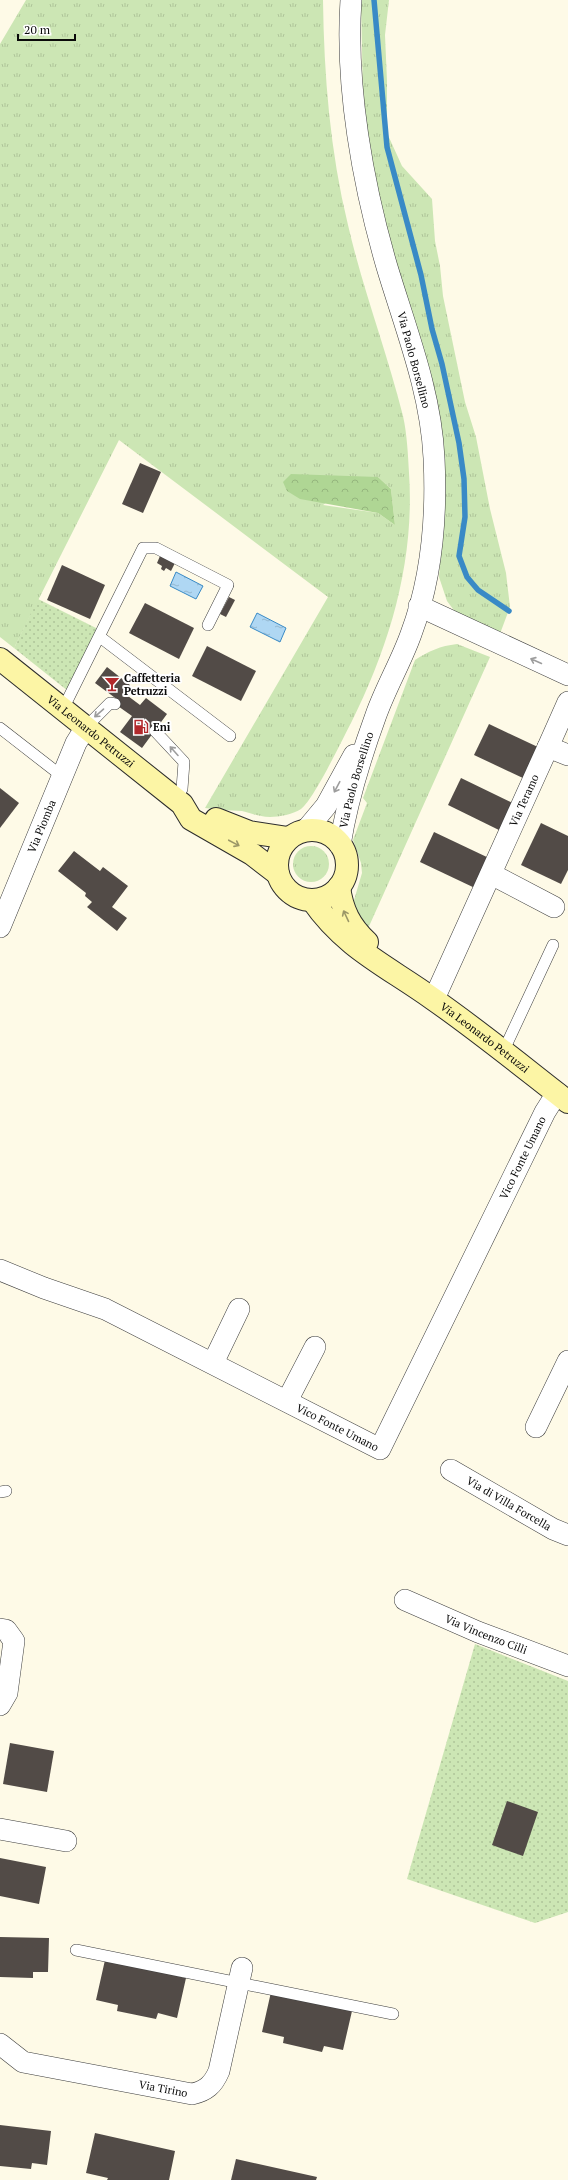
<svg xmlns="http://www.w3.org/2000/svg" width="568" height="2180" viewBox="0 0 568 2180" font-family="'PT Serif',serif">
<style>
.grass{fill:url(#grass-tufts);fill-rule:evenodd}
.forest{fill:url(#forest-crowns)}
.garden{fill:url(#garden-dots)}
.water{fill:url(#water-ripples);stroke:#398ac6}
.lines{fill:none;stroke-linecap:round;stroke-linejoin:round}
.stream{stroke:#398ac6;stroke-width:5.5}
.building{fill:#524b47}
.service-casing{stroke:#3d3d3d;stroke-width:12}
.minor-casing{stroke:#3d3d3d;stroke-width:22}
.secondary-casing{stroke:#2c2c2c;stroke-width:24}
.service{stroke:#fff;stroke-width:11}
.minor{stroke:#fff;stroke-width:21}
.secondary{stroke:#fcf5a5;stroke-width:22}
.oneway{stroke:#9d9d9d}
.oneway2{stroke:#9b9767}
.labels{text-anchor:middle;dominant-baseline:central;stroke-width:4;stroke-linejoin:round;paint-order:stroke}
.street-label{font-size:11px;fill:#0a0a0a;stroke:#fff}
.poi-label{font-size:11px;font-weight:bold;fill:#0a0a0a;stroke:#fff;text-anchor:start}
</style>
<defs>
<pattern id="grass-tufts" width="24" height="20" patternUnits="userSpaceOnUse"><rect width="24" height="20" fill="#cce6b4"/><path d="M3 7l-1-3M5 7V3M7 7l1-3M15 17l-1-3M17 17v-4M19 17l1-3" fill="none" stroke="#aec499"/></pattern>
<pattern id="forest-crowns" width="20" height="18" patternUnits="userSpaceOnUse"><rect width="20" height="18" fill="#afd694"/><path d="M2 6a3 3 0 1 1 6 0M12 15a3 3 0 1 1 6 0" fill="none" stroke="#95b67e"/></pattern>
<pattern id="garden-dots" width="8" height="8" patternUnits="userSpaceOnUse"><rect width="8" height="8" fill="#cce6b4"/><path d="M2 2h.1M6 6h.1" fill="none" stroke="#aec499" stroke-width="1.8" stroke-linecap="round"/></pattern>
<pattern id="water-ripples" width="26" height="14" patternUnits="userSpaceOnUse"><rect width="26" height="14" fill="#afd7f3"/><path d="M2 4q2-2 4 0t4 0M15 11q2-2 4 0t4 0" fill="none" stroke="#95b7cf"/></pattern>
</defs>
<rect width="100%" height="100%" fill="#fefae7"/>
<g class="grass">
<path d="M 26,0 L 323,0 C 324,76 330,151 348,225 C 363,290 387,352 403,416 C 407,434 408,454 409,473 C 415,561 390,645 351,723 C 342,740 314,799 301,809 C 294,814 279,817 270,817 C 258,817 252,813 242,811 C 230,810 217,810 205,808 L 328,597 L 119,440 L 14,648 L 0,637 L 0,44 ZM 362,477 L 378,477 L 391,489 L 395,525 L 378,513 L 323,505 Z"/>
<path d="M 361,0 L 389,0 L 385,35 L 387,81 L 387,133 L 402,166 L 432,199 L 435,241 L 440,266 L 443,296 L 465,402 L 476,437 L 490,509 L 506,573 L 510,607 L 498,639 L 459,617 L 447,601 L 439,577 L 445,495 L 442,445 L 370,161 L 363,99 Z"/>
<path d="M 457,644 L 490,657 L 366,933 L 352,907 L 362,873 L 361,863 L 353,840 L 367,803 L 363,798 L 415,660 C 429,651 440,646 457,644 Z"/>
<circle cx="311" cy="864" r="18"/>
</g>
<path class="forest" d="M 291,474 L 378,477 L 391,489 L 395,525 L 378,513 L 300,499 L 287,491 L 283,482 Z"/>
<g class="garden">
<path d="M 38,599 L 100,630 L 68,691 L 14,648 Z"/>
<path d="M 475,1644 L 568,1681 L 568,1912 L 535,1923 L 407,1879 Z"/>
</g>
<g class="water">
<path d="M 176,572 L 203,586 L 196,599 L 170,586 Z"/>
<path d="M 257,613 L 286,628 L 280,642 L 250,627 Z"/>
</g>
<g class="lines">
<path class="stream" d="M 374,0 L 387,147 L 421,275 L 432,329 L 442,364 L 459,443 L 464,479 L 465,517 L 459,556 L 467,577 L 478,590 L 509,611"/>
</g>
<g class="building">
<path d="M 140,463 L 161,472 L 143,513 L 122,504 Z"/>
<path d="M 160,556 L 175,563 L 171,571 L 166,568 L 164,571 L 161,569 L 162,566 L 157,563 Z"/>
<path d="M 62,565 L 105,585 L 90,619 L 47,600 Z"/>
<path d="M 229,597 L 235,600 L 226,617 L 220,614 Z"/>
<path d="M 145,603 L 194,628 L 179,659 L 129,633 Z"/>
<path d="M 207,646 L 256,671 L 241,701 L 192,676 Z"/>
<path d="M 107,667 L 130,685 L 124,693 L 140,705 L 146,698 L 167,714 L 142,748 L 120,732 L 132,716 L 115,704 L 118,700 L 95,683 Z"/>
<path d="M 489,724 L 540,748 L 525,779 L 474,755 Z"/>
<path d="M 461,778 L 517,805 L 503,832 L 448,805 Z"/>
<path d="M 0,788 L 19,803 L 0,828 Z"/>
<path d="M 541,823 L 568,836 L 568,870 L 561,884 L 521,865 Z"/>
<path d="M 434,832 L 491,859 L 477,889 L 420,862 Z"/>
<path d="M 74,851 L 100,871 L 103,867 L 128,886 L 112,907 L 127,918 L 117,931 L 87,907 L 92,902 L 85,896 L 86,893 L 58,871 Z"/>
<path d="M 10,1743 L 54,1751 L 47,1792 L 3,1784 Z"/>
<path d="M 507,1801 L 538,1812 L 523,1856 L 492,1845 Z"/>
<path d="M 0,1858 L 46,1867 L 39,1904 L 0,1896 Z"/>
<path d="M 0,1937 L 49,1938 L 48,1972 L 33,1972 L 33,1978 L 0,1977 Z"/>
<path d="M 105,1960 L 186,1978 L 177,2018 L 158,2013 L 156,2019 L 117,2011 L 118,2005 L 96,2000 Z"/>
<path d="M 271,1992 L 352,2011 L 343,2050 L 324,2046 L 322,2052 L 283,2043 L 284,2037 L 262,2032 Z"/>
<path d="M 0,2125 L 51,2131 L 47,2165 L 32,2163 L 31,2169 L 0,2166 Z"/>
<path d="M 95,2133 L 175,2151 L 169,2180 L 107,2180 L 108,2178 L 86,2173 Z"/>
<path d="M 236,2159 L 317,2177 L 316,2180 L 231,2180 Z"/>
</g>
<g class="lines">
<g class="service-casing">
<g id="service">
<path d="M 100,637 L 230,736"/>
<path d="M 63,709 L 143,548 L 156,548 L 228,585 L 208,625"/>
<path d="M 86,727 L 110,703 L 115,704"/>
<path d="M 0,728 L 63,777"/>
<path d="M 155,731 L 184,762 L 182,789 L 174,798"/>
<path d="M 503,1052 L 553,945"/>
<path d="M 0,1492 L 6,1491"/>
<path d="M 76,1950 L 393,2014"/>
</g>
</g>
<g class="minor-casing">
<g id="minor">
<path d="M 419,606 L 568,675"/>
<path d="M 548,747 L 568,702"/>
<path d="M 306,830 L 326,806 L 354,755"/>
<path id="s1" d="M 340,845 C 347,801 361,756 376,715 C 386,687 401,662 411,634 C 432,578 437,518 434,458 C 431,392 406,330 387,267 C 363,185 345,86 351,0"/>
<path d="M 491,874 L 554,907"/>
<path id="s2" d="M 0,927 L 76,743 L 86,727"/>
<path id="s3" d="M 434,999 L 548,747 L 568,755"/>
<path id="s4" d="M 0,1270 L 44,1288 L 105,1309 L 380,1449 L 545,1112 L 557,1093"/>
<path d="M 213,1363 L 239,1309"/>
<path d="M 287,1401 L 315,1347"/>
<path d="M 536,1427 L 568,1361"/>
<path id="s5" d="M 451,1470 L 553,1529 L 568,1535"/>
<path id="s6" d="M 405,1600 L 478,1632 L 568,1666"/>
<path d="M 0,1629 L 6,1630 L 14,1641 L 7,1693 L 0,1705"/>
<path d="M 0,1829 L 66,1841"/>
<path id="s7" d="M 0,2044 L 23,2062 L 192,2094 C 206,2091 213,2085 219,2071 L 242,1968"/>
</g>
</g>
<g class="secondary-casing">
<g id="secondary">
<path id="s8" d="M 0,659 L 182,804 L 191,819 L 252,854 L 278,874"/>
<path d="M 216,819 L 249,832 L 288,838"/>
<circle cx="312" cy="865" r="35"/>
<path d="M 339,887 C 342,910 350,926 367,942"/>
<path id="s9" d="M 312,900 C 345,948 387,966 433,999 C 479,1031 523,1067 568,1102"/>
</g>
</g>
<use href="#service" class="service"/>
<use href="#minor" class="minor"/>
<use href="#secondary" class="secondary"/>
</g>
<defs><path id="oneway-shaft" d="M-6 0H5M1.5-3L5.5 0L1.5 3" fill="none" stroke-width="1.6" stroke-linecap="round" stroke-linejoin="round"/></defs>
<g class="oneway">
<use href="#oneway-shaft" transform="translate(536 661) rotate(-156)"/>
<use href="#oneway-shaft" transform="translate(99 713) rotate(139)"/>
<use href="#oneway-shaft" transform="translate(174 751) rotate(-132)"/>
<use href="#oneway-shaft" transform="translate(337 787) rotate(118)"/>
</g>
<g class="oneway2">
<use href="#oneway-shaft" transform="translate(234 843) rotate(28)"/>
<use href="#oneway-shaft" transform="translate(346 916) rotate(-115)"/>
</g>
<defs>
<g id="bar-bare" transform="scale(1.2)"><path d="M-6-5H6L.8 .8V4.5H3.5V6h-7V4.5H-.8V.8Z" fill="#b2292c" stroke="#fff" stroke-width="2.5" paint-order="stroke"/></g>
<g id="fuel-bare" transform="scale(1.2)"><path d="M-5.5-6h7V0h2V4h1.3V-2.5L3-4.5l.8-.8L6-3V5H2.5V1h-1V6h-7ZM-4.2-4.7v3.2H.2V-4.7Z" fill="#b2292c" stroke="#fff" stroke-width="2.5" paint-order="stroke"/></g>
</defs>
<g fill-rule="evenodd">
<use href="#bar-bare" x="112" y="684"/>
<use href="#fuel-bare" x="141" y="727"/>
</g>
<g class="labels">
<g class="street-label">
<text transform="translate(414 360) rotate(75)">Via Paolo Borsellino</text>
<text stroke="none"><textPath href="#s8" startOffset="116">Via Leonardo Petruzzi</textPath></text>
<text stroke="none"><textPath href="#s1" startOffset="67">Via Paolo Borsellino</textPath></text>
<text stroke="none"><textPath href="#s3" startOffset="218">Via Teramo</textPath></text>
<text stroke="none"><textPath href="#s2" startOffset="109">Via Piomba</textPath></text>
<text stroke="none"><textPath href="#s9" startOffset="222">Via Leonardo Petruzzi</textPath></text>
<text stroke="none"><textPath href="#s4" startOffset="745">Vico Fonte Umano</textPath></text>
<text stroke="none"><textPath href="#s4" startOffset="373">Vico Fonte Umano</textPath></text>
<text stroke="none"><textPath href="#s5" startOffset="67">Via di Villa Forcella</textPath></text>
<text stroke="none"><textPath href="#s6" startOffset="88">Via Vincenzo Cilli</textPath></text>
<text stroke="none"><textPath href="#s7" startOffset="172">Via Tirino</textPath></text>
</g>
<g class="poi-label">
<text x="124" y="678">Caffetteria<tspan x="124" dy="13">Petruzzi</tspan></text>
<text x="153" y="727">Eni</text>
</g>
</g>
<path d="M18 34v6h57v-6" fill="none" stroke="#0a0a0a" stroke-width="2"/>
<text x="24" y="34" font-size="12" fill="#0a0a0a" stroke="#ffffff" stroke-width="3" paint-order="stroke">20 m</text>
</svg>
